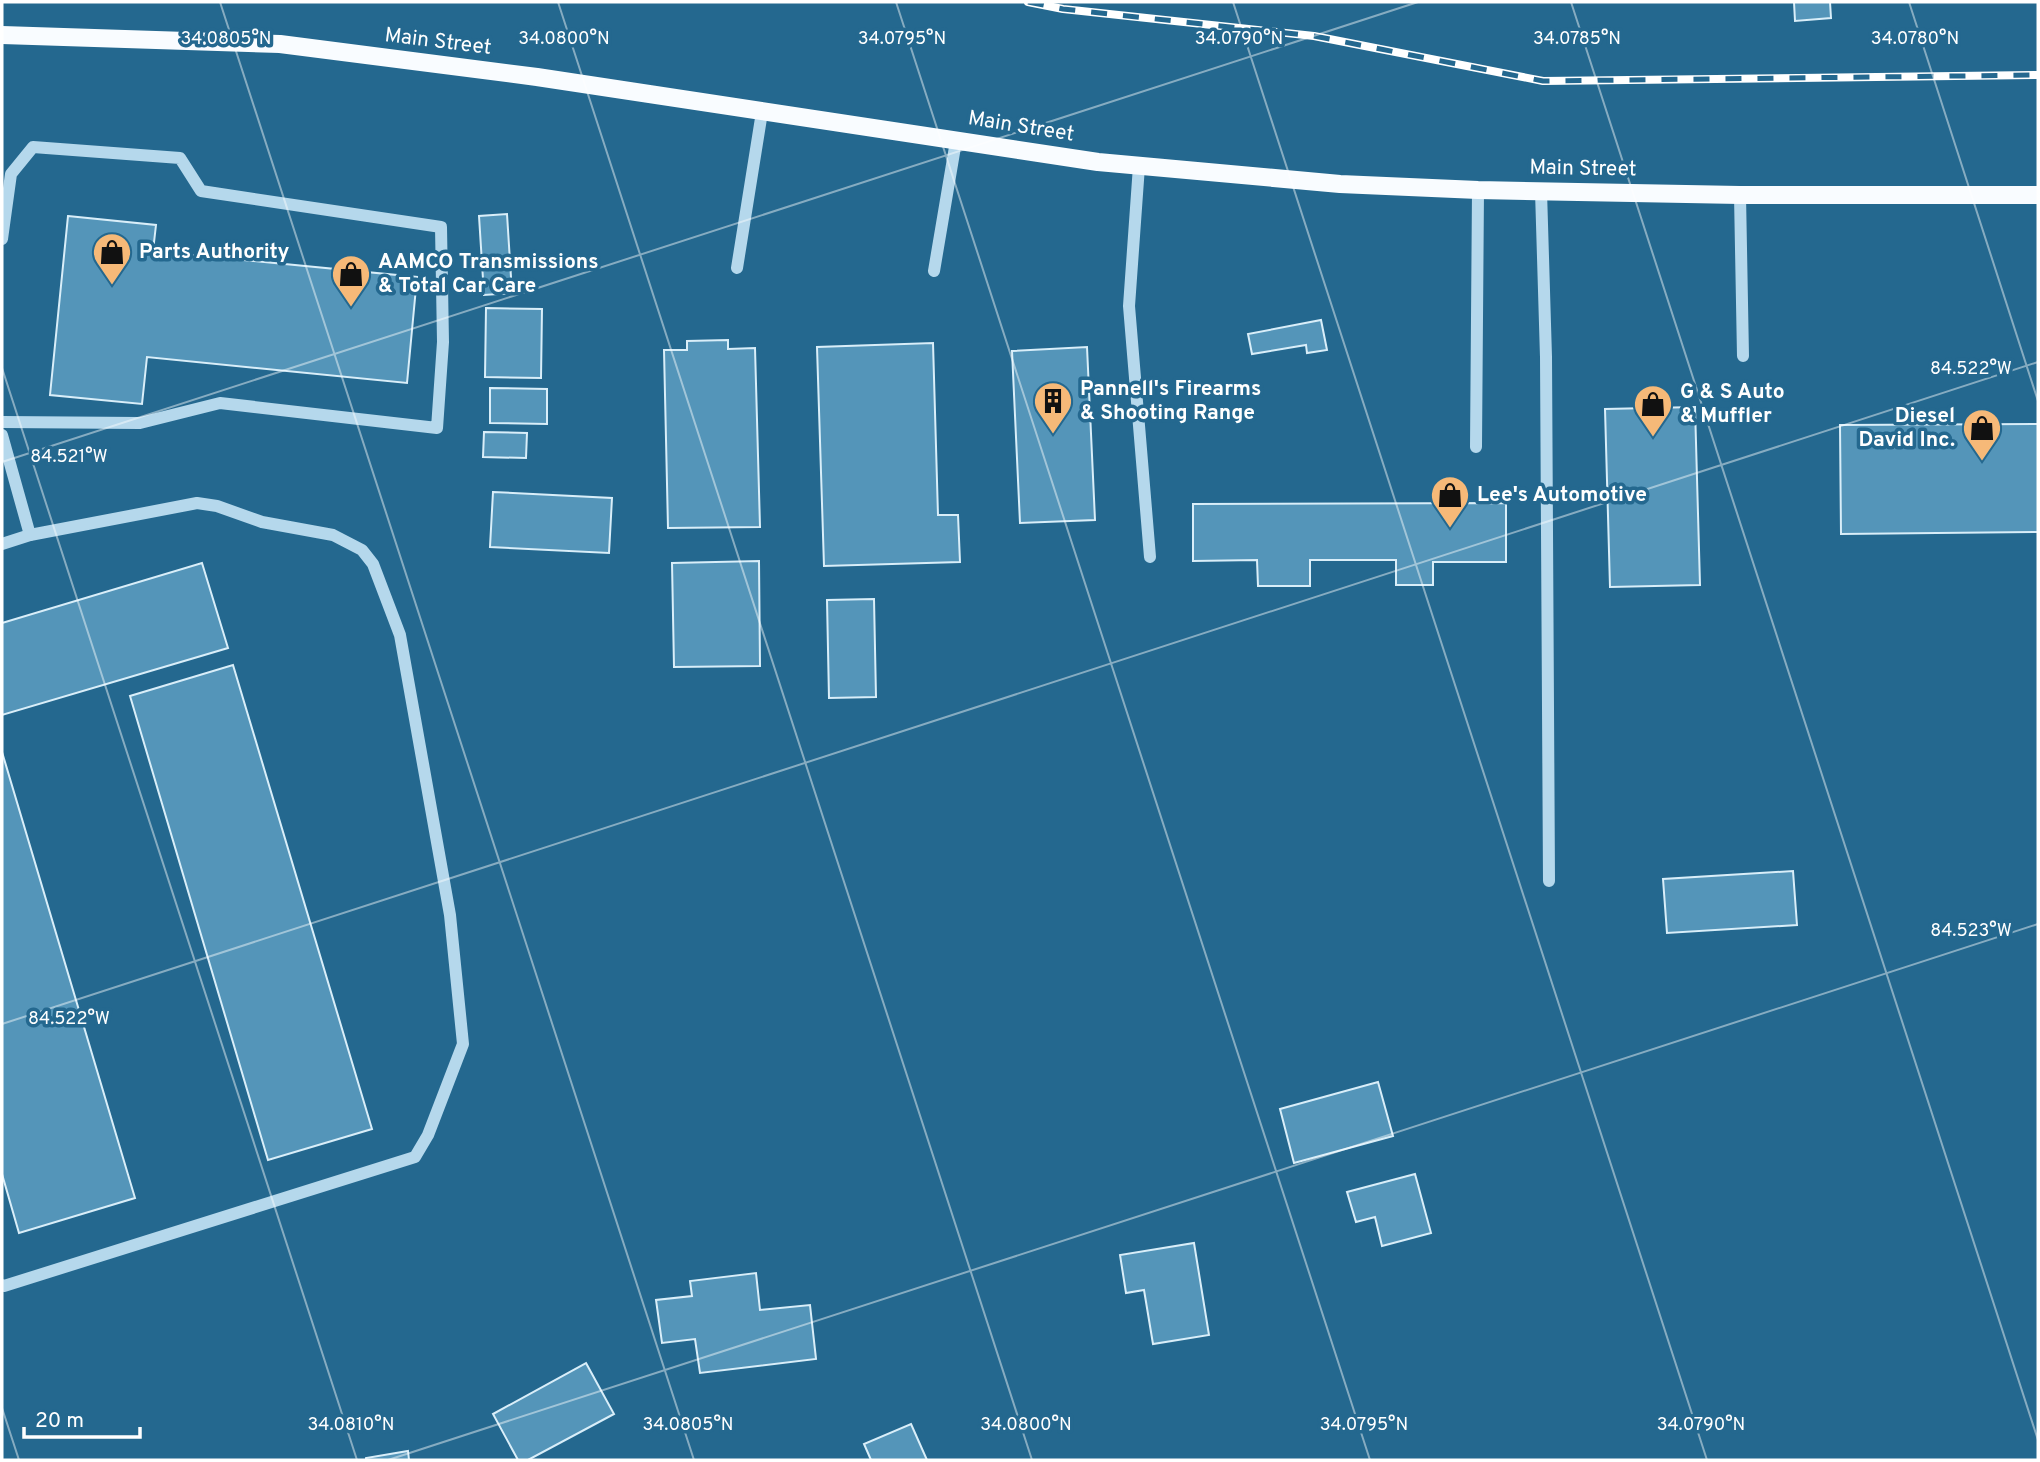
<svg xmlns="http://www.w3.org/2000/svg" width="2040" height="1462" viewBox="0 0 2040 1462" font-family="Overpass,sans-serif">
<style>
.building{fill:#5495b9;stroke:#d9eef9;stroke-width:2}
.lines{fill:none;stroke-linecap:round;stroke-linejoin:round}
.minor{stroke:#b5d8ec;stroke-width:12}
.major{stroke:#f9fcff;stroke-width:18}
.rail-casing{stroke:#fff;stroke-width:8}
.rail{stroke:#24688f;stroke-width:5;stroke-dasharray:16;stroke-linecap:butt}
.ticks{fill:none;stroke:#fff;stroke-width:2;stroke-opacity:0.45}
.labels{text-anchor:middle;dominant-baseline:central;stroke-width:7;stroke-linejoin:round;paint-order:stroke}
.street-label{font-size:21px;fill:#fff;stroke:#24688f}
.poi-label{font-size:21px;font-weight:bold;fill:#fff;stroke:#24688f;text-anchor:start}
.ticks-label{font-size:18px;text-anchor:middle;fill:#fff;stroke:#24688f;stroke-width:7;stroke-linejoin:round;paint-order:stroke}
</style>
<rect width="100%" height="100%" fill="#24688f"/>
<g class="building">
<path d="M 1794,2 L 1830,2 L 1831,18 L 1795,21 Z"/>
<path d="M 507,214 L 512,293 L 484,295 L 479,216 Z"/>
<path d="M 68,216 L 156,225 L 153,251 L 417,277 L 407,383 L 147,357 L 142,404 L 50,395 Z"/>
<path d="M 486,308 L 542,309 L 541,378 L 485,377 Z"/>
<path d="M 1321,320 L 1327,350 L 1307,353 L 1306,345 L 1252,354 L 1248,334 Z"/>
<path d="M 728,340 L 728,349 L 755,348 L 760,527 L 668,528 L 664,350 L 687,350 L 687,341 Z"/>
<path d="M 933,343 L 938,515 L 958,515 L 960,562 L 824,566 L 817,347 Z"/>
<path d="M 1087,347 L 1095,520 L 1020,523 L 1012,351 Z"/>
<path d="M 490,388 L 547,389 L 547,424 L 490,423 Z"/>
<path d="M 1695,407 L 1700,585 L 1610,587 L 1605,409 Z"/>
<path d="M 2038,424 L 2038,532 L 1841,534 L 1840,425 Z"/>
<path d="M 484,432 L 527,433 L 526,458 L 483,457 Z"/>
<path d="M 493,492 L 612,498 L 609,553 L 490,547 Z"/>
<path d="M 1506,503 L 1506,562 L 1433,562 L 1433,585 L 1396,585 L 1396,560 L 1310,560 L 1310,586 L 1258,586 L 1257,560 L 1193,561 L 1193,504 Z"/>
<path d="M 759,561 L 760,666 L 674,667 L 672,563 Z"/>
<path d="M 202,563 L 228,648 L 2,715 L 2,623 Z"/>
<path d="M 874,599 L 876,697 L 829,698 L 827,600 Z"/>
<path d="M 233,665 L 372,1129 L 268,1160 L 130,696 Z"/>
<path d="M 2,752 L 135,1198 L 19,1233 L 2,1174 Z"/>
<path d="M 1793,871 L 1797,925 L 1667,933 L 1663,879 Z"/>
<path d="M 1378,1082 L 1393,1136 L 1294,1163 L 1280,1109 Z"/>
<path d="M 1415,1174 L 1431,1233 L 1382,1246 L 1375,1217 L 1356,1222 L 1347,1192 Z"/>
<path d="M 1194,1243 L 1209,1335 L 1153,1344 L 1144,1290 L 1126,1293 L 1120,1255 Z"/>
<path d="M 756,1273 L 760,1310 L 810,1305 L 816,1359 L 700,1373 L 695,1339 L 662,1343 L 656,1300 L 692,1296 L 690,1281 Z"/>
<path d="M 586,1363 L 614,1414 L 528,1460 L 518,1460 L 493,1414 Z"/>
<path d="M 911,1424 L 927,1460 L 871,1460 L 864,1444 Z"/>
<path d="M 408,1451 L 409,1460 L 366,1460 L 366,1458 Z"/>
</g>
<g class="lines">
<g class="minor">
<path d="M 1139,166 L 1129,306 L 1150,557"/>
<path d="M 1541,191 L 1546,357 L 1549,881"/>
<path d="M 1740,195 L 1743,356"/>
<path d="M 2,239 L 11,174 L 33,147 L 180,158 L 201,191 L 441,227 L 443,342 L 437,428 L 220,403 L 140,423 L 2,422"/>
<path d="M 737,268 L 762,112"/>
<path d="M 934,271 L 956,141"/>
<path d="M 2,435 L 30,535"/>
<path d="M 1476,447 L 1478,190"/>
<path d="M 2,544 L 30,535 L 197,503 L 217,506 L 262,522 L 333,535 L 362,550 L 373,564 L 400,635 L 450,915 L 463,1044 L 428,1135 L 415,1157 L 4,1286 L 2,1285"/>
</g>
<path class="major" d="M 2,35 L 280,44 L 537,77 L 1098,162 L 1340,184 L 1478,190 L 1740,195 L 2038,195"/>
<g class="rail-casing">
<path id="rail" d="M 1028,2 L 1063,9 L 1314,36 L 1543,81 L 2038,75"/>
</g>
<use href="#rail" class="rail"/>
</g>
<path class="ticks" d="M 220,2 L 694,1460M 558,2 L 1032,1460M 896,2 L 1370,1460M 1233,2 L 1707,1460M 1571,2 L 2038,1440M 1909,2 L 2038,401M 2,368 L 357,1460M 2,462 L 1418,2M 2,1024 L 2038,362M 2,1408 L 19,1460M 388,1460 L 2038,924"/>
<defs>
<g id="shop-pin" transform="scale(2.0125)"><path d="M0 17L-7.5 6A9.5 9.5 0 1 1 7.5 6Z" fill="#f6b978" stroke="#24688f"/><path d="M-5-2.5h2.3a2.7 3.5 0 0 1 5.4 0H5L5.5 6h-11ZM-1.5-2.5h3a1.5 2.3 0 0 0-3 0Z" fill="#111"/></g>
<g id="building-pin" transform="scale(2.0125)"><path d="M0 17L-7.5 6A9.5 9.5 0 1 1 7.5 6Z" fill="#f6b978" stroke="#24688f"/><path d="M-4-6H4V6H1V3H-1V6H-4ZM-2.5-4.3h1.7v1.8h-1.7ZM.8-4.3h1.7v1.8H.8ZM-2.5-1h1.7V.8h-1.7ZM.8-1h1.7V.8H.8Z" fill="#111"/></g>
</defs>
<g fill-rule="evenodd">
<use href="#shop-pin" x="112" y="252"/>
<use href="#shop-pin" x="351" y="274"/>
<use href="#building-pin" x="1053" y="401"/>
<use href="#shop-pin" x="1653" y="404"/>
<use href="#shop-pin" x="1982" y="428"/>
<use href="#shop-pin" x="1450" y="495"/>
</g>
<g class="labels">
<g class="street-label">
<text transform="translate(438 42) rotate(7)">Main Street</text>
<text transform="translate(1021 127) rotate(9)">Main Street</text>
<text transform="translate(1583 169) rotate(1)">Main Street</text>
</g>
<g class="poi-label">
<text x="139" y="252">Parts Authority</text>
<text x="378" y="262">AAMCO Transmissions<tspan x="378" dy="24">&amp; Total Car Care</tspan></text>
<text x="1080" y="389">Pannell's Firearms<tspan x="1080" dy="24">&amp; Shooting Range</tspan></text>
<text x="1680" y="392">G &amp; S Auto<tspan x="1680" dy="24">&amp; Muffler</tspan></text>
<text x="1955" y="416" text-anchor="end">Diesel<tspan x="1955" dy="24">David Inc.</tspan></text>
<text x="1477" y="495">Lee's Automotive</text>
</g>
</g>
<g class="ticks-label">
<text x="226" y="44">34.0805°N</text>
<text x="564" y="44">34.0800°N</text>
<text x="902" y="44">34.0795°N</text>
<text x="1239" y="44">34.0790°N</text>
<text x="1577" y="44">34.0785°N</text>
<text x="1915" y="44">34.0780°N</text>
<text x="1971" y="374">84.522°W</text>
<text x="69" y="462">84.521°W</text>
<text x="1971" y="936">84.523°W</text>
<text x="69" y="1024">84.522°W</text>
<text x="1364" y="1430">34.0795°N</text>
<text x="1701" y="1430">34.0790°N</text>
<text x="351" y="1430">34.0810°N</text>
<text x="688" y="1430">34.0805°N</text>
<text x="1026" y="1430">34.0800°N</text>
</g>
<rect width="2040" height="1462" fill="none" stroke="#ffffff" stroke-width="7"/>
<path d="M24 1427v10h116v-10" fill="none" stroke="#ffffff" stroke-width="3.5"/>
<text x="35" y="1427" font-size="21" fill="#ffffff" stroke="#24688f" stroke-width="5" paint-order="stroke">20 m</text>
</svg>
